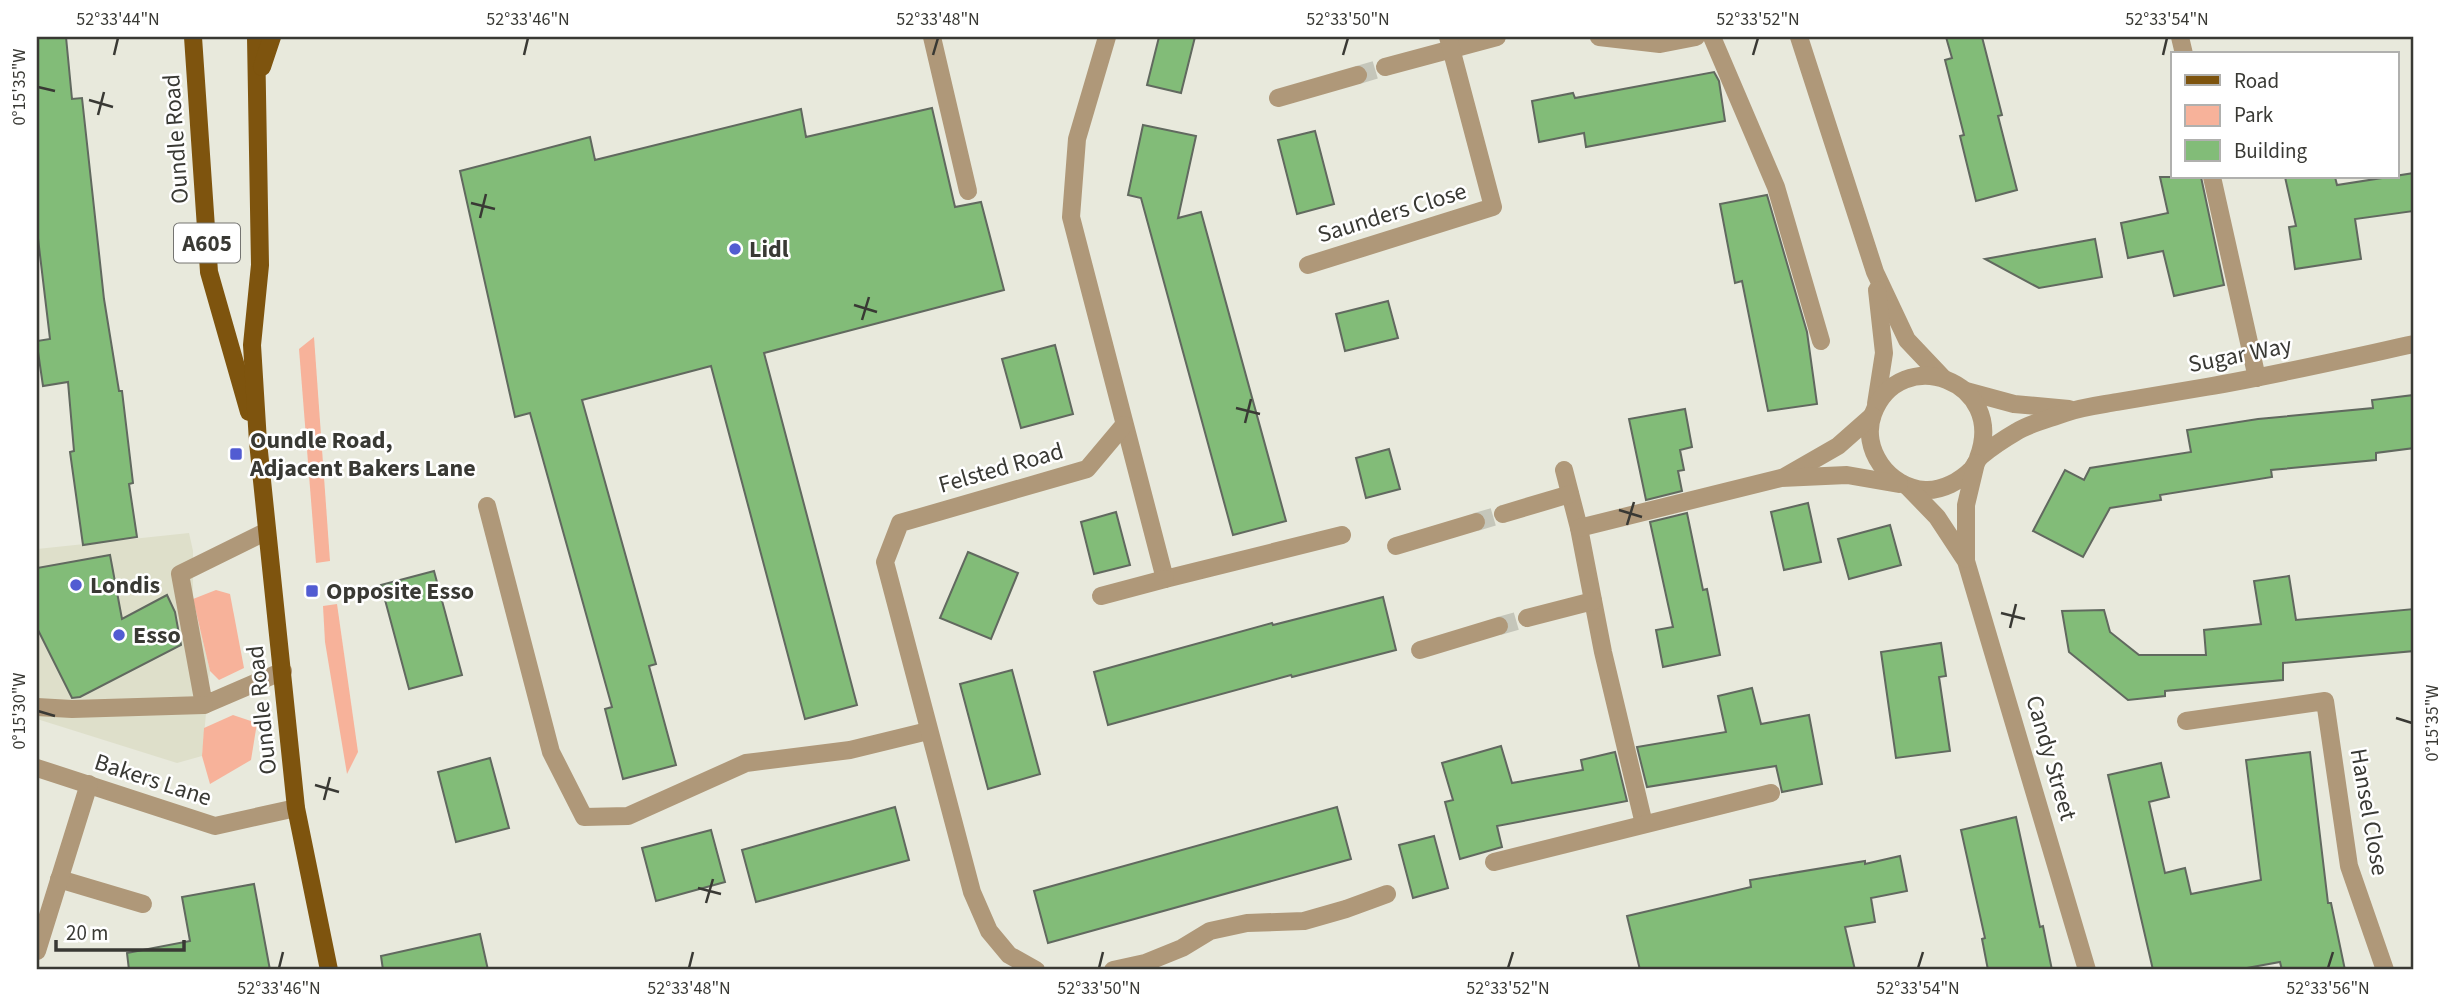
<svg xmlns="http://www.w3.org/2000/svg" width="2451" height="1007" viewBox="0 0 2451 1007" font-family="'Source Sans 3',sans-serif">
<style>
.built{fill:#dedfca}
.green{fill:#f7b29a}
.building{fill:#82bc78;stroke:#61695f;stroke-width:2}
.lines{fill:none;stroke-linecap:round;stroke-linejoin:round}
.minor-tunnel{stroke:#c5c6ba;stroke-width:18;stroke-dasharray:18 9;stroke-linecap:butt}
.minor{stroke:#af9879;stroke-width:18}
.major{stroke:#7e540e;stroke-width:18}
.ticks{fill:none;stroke:#393934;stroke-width:2.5}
.poi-dot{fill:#525cd2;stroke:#fff;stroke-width:2.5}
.labels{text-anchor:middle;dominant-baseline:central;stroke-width:5;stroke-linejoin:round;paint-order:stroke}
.shield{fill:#fff;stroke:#747471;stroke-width:2}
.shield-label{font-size:23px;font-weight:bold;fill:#393934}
.street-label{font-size:24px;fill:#393934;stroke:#fff}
.poi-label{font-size:24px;font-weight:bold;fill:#393934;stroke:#fff;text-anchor:start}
.neatline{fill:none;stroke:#393934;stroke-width:2.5}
.ticks-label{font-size:18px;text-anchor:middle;fill:#393934}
</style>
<rect width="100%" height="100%" fill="#e8e9dc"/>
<path class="built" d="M 189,533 L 193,551 L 193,599 L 210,671 L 202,756 L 177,763 L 37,719 L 37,549 Z"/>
<g class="green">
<path d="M 314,337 L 330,561 L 316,563 L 299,349 Z"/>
<path d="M 216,590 L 230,594 L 244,668 L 219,680 L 210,671 L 193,599 Z"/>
<path d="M 337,604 L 358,752 L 347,774 L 325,642 L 323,606 Z"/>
<path d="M 233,715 L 257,723 L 251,760 L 210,784 L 202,756 L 204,728 Z"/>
</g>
<g class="building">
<path d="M 37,37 L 66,37 L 72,99 L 82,98 L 104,299 L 119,391 L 122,391 L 133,483 L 129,484 L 137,537 L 83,545 L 70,452 L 74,451 L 68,382 L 43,386 L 37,345 L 37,341 L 50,339 L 37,230 Z"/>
<path d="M 1159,37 L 1195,37 L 1181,93 L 1147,85 Z"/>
<path d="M 1946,37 L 1982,37 L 2002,115 L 1998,116 L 2017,190 L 1976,201 L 1960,136 L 1964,135 L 1945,60 L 1952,58 Z"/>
<path d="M 1714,72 L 1719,81 L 1725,121 L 1586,147 L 1584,133 L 1539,142 L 1532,101 L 1573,93 L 1575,98 Z"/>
<path d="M 932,108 L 955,207 L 981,202 L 1004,290 L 764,353 L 857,705 L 805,719 L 711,366 L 582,400 L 656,664 L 649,666 L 676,765 L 623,779 L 605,709 L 612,707 L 530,413 L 515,417 L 460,171 L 590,137 L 595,160 L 801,109 L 806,137 Z"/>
<path d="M 1143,125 L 1196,136 L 1178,218 L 1201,212 L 1286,521 L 1233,535 L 1141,198 L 1128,195 Z"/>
<path d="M 1315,131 L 1334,204 L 1297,214 L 1278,140 Z"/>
<path d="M 2414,173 L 2414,211 L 2355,219 L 2361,259 L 2295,269 L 2289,227 L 2296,226 L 2285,177 L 2335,177 L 2337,185 Z"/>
<path d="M 2160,177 L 2201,177 L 2224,285 L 2174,296 L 2163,251 L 2128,258 L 2121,223 L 2168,213 Z"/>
<path d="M 1767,195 L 1807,332 L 1817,404 L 1768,411 L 1742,281 L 1735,283 L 1720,204 Z"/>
<path d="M 2095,239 L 2102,277 L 2039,288 L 1985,259 Z"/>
<path d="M 1388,301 L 1398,338 L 1345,351 L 1336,314 Z"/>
<path d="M 1055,345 L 1073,414 L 1021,428 L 1002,359 Z"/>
<path d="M 2414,395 L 2414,448 L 2376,453 L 2376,460 L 2271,470 L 2272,477 L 2160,495 L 2161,500 L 2110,508 L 2083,557 L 2033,531 L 2065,470 L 2084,480 L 2090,468 L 2191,452 L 2187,430 L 2258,419 L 2373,408 L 2372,400 Z"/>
<path d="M 1685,409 L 1692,447 L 1680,450 L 1684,470 L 1678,471 L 1682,491 L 1646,500 L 1629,419 Z"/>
<path d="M 1389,449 L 1400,489 L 1366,498 L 1356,458 Z"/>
<path d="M 1808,503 L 1821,562 L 1784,570 L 1771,512 Z"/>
<path d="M 1116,512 L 1130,565 L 1094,574 L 1081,522 Z"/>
<path d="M 1687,513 L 1703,590 L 1707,589 L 1720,655 L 1663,667 L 1656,630 L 1673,627 L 1650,522 Z"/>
<path d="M 1890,525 L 1901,565 L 1849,579 L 1838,539 Z"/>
<path d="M 968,552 L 1018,573 L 991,639 L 940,618 Z"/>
<path d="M 110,555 L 122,619 L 167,595 L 175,612 L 181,645 L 80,697 L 72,698 L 37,628 L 37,568 Z"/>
<path d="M 434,571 L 462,675 L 409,689 L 381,585 Z"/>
<path d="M 2289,576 L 2296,620 L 2414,609 L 2414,651 L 2283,663 L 2283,680 L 2165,691 L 2165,696 L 2128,700 L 2069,652 L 2062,611 L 2104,610 L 2110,632 L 2139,655 L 2206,655 L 2204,630 L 2261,624 L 2254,581 Z"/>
<path d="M 1383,597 L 1396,650 L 1292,677 L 1291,675 L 1108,725 L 1094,672 L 1272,623 L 1273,625 Z"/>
<path d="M 1941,643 L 1946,676 L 1939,677 L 1950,751 L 1896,758 L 1881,652 Z"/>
<path d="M 1012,670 L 1040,774 L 988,789 L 960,684 Z"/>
<path d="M 1752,688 L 1761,724 L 1809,715 L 1822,784 L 1782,792 L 1776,766 L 1647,787 L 1637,747 L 1726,732 L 1718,696 Z"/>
<path d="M 1501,746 L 1512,783 L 1583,770 L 1581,760 L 1615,752 L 1627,801 L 1497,826 L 1502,847 L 1460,859 L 1445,802 L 1453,800 L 1442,763 Z"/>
<path d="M 2310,752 L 2328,903 L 2331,903 L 2345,970 L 2282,970 L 2280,962 L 2236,970 L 2153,970 L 2108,775 L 2161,763 L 2169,797 L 2149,802 L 2165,873 L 2185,868 L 2191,894 L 2261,880 L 2246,760 Z"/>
<path d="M 490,758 L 509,828 L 456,842 L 438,772 Z"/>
<path d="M 895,807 L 909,860 L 756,902 L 742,850 Z"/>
<path d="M 1337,807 L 1351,859 L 1048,943 L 1034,891 Z"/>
<path d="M 2016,817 L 2040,927 L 2043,926 L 2052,970 L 1988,970 L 1982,939 L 1985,938 L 1961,830 Z"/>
<path d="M 711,830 L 725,882 L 656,901 L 642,848 Z"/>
<path d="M 1434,836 L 1448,888 L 1413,898 L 1399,845 Z"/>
<path d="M 1900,856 L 1907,891 L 1871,898 L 1875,922 L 1845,927 L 1855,970 L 1640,970 L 1627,916 L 1751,887 L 1750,880 L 1865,861 L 1865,864 Z"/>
<path d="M 254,884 L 270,970 L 129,970 L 127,953 L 190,941 L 182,897 Z"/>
<path d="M 480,934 L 488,970 L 383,970 L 381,956 Z"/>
</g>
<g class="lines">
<g class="minor-tunnel">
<path d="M 1358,75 L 1385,67"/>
<path d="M 1476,522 L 1503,514"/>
<path d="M 1499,626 L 1527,618"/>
</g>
<g class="minor">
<path d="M 932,37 L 968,191"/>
<path d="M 1107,37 L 1077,139 L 1071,217 L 1165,579 L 1342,535"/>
<path d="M 1599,37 L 1660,44 L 1696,37"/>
<path d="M 1712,37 L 1776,187 L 1821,341"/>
<path d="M 1799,37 L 1875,272 L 1907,340 L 1943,378"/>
<path d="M 2180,37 L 2184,54"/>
<path d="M 1385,67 L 1497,37"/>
<path d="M 1278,98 L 1358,75"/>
<path d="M 2212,177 L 2257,378"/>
<path d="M 1308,265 L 1493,207 L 1448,37"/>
<path d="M 1966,391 L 2014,404 L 2069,409"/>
<path d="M 1876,404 L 1884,353 L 1877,290"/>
<path d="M 1978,458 C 2008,381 1900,342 1873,414 C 1860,449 1889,488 1925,490 C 1942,491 1960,481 1972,469 C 1975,465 1977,460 1981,456 C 1992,447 2004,439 2016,432 C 2030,423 2049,419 2065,413 C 2082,407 2100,405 2117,402 C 2147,397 2177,392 2206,387 C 2276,375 2345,359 2414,344"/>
<path d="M 1564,470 L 1579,528 L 1603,652 L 1644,824"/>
<path d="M 1784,477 L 1838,446 L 1872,416"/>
<path d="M 1908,487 L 1937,517 L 1966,561 L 2087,970"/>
<path d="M 487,506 L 551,752 L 584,817 L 628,816 L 746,763 L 850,750 L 928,731"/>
<path d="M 1503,514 L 1570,494"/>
<path d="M 1579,528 L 1781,478 L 1847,475 L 1899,484"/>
<path d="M 267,531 L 180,574 L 204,705 L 283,671"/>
<path d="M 1396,546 L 1476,522"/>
<path d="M 1966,559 L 1966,505 L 1976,463"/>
<path d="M 1101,596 L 1165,579"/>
<path d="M 1527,618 L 1593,601"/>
<path d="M 1420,650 L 1499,626"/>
<path d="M 37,707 L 72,709 L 204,705"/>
<path d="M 2186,721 L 2325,701 L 2349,866 L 2385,970"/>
<path d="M 37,768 L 215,826 L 296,808"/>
<path d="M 1494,862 L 1771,793"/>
<path d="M 59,879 L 143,904"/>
<path d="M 37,951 L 89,784"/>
<path d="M 1036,970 L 1009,955 L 989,931 L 972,892 L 885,562 L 900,523 L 1087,469 L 1124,425"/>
<path d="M 1113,970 L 1145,963 L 1182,948 L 1210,931 L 1247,923 L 1304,921 L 1346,909 L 1387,894"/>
</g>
<g class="major">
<path d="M 193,37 L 209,272 L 249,412"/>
<path d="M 256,37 L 260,265 L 252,345 L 258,442 L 296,808 L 329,970"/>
<path d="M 262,67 L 272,37"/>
</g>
</g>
<path class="ticks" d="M 114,55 L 118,38M 524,55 L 528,38M 933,55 L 938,38M 1343,55 L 1348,38M 1753,55 L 1758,38M 2163,55 L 2167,38M 38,87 L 55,91M 89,100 L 113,107M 98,115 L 104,92M 471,203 L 495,209M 480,218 L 486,194M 854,305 L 877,312M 862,320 L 869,297M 1236,408 L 1260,414M 1245,423 L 1251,399M 1619,510 L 1642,517M 1627,525 L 1634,502M 2001,613 L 2025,619M 2010,628 L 2016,604M 38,711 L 55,716M 2396,718 L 2412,723M 315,785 L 339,792M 324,800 L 330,777M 698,888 L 721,894M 706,903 L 713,879M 279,968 L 283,952M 689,968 L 693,952M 1099,968 L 1103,952M 1508,968 L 1513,952M 1918,968 L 1923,952M 2328,968 L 2333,952"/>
<g class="poi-dot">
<circle cx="735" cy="249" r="7"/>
<rect x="229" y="447" width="14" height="14" rx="3.5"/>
<circle cx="76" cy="585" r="7"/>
<rect x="305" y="584" width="14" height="14" rx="3.5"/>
<circle cx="119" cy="635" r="7"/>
</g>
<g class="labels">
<rect class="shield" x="174" y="223.5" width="66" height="39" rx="5"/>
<g class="shield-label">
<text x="207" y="243">A605</text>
</g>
<g class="street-label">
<text transform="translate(176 139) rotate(-94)">Oundle Road</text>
<text transform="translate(1392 213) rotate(-17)">Saunders Close</text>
<text transform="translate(2240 355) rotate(-11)">Sugar Way</text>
<text transform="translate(1001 468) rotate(-16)">Felsted Road</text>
<text transform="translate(262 710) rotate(-96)">Oundle Road</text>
<text transform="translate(2051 758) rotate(74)">Candy Street</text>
<text transform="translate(153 780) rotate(18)">Bakers Lane</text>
<text transform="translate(2369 812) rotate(80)">Hansel Close</text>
</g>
<g class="poi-label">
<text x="749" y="249">Lidl</text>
<text x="250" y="440">Oundle Road,<tspan x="250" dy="28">Adjacent Bakers Lane</tspan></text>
<text x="90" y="585">Londis</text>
<text x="326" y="591">Opposite Esso</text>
<text x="133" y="635">Esso</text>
</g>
</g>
<rect width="2451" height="1007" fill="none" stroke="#ffffff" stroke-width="77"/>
<rect x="2171" y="52" width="228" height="126" fill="#ffffff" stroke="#b0b0ae" stroke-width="2"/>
<rect x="2185" y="75" width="35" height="10" fill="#7e540e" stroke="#b0b0ae" stroke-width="2"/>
<text x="2234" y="88" font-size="21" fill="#393934">Road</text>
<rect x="2185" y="105" width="35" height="21" fill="#f7b29a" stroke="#b0b0ae" stroke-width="2"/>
<text x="2234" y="122" font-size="21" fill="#393934">Park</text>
<rect x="2185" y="140" width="35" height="21" fill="#82bc78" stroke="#b0b0ae" stroke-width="2"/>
<text x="2234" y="158" font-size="21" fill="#393934">Building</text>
<path d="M56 940v10h128v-10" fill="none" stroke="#393934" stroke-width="3.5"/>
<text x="66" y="940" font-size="21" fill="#393934" stroke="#ffffff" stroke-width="5" paint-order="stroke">20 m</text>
<rect x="38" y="38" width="2374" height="930" class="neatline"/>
<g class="ticks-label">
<text x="118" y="25">52°33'44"N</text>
<text x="528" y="25">52°33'46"N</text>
<text x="938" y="25">52°33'48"N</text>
<text x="1348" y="25">52°33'50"N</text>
<text x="1758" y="25">52°33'52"N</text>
<text x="2167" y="25">52°33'54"N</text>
<text transform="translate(19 87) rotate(-90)" y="6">0°15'35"W</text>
<text transform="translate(19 711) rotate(-90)" y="6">0°15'30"W</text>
<text transform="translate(2432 723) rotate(-90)" y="6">0°15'35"W</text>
<text x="279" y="994">52°33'46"N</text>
<text x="689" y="994">52°33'48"N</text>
<text x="1099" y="994">52°33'50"N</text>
<text x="1508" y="994">52°33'52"N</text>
<text x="1918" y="994">52°33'54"N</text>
<text x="2328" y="994">52°33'56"N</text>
</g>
</svg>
